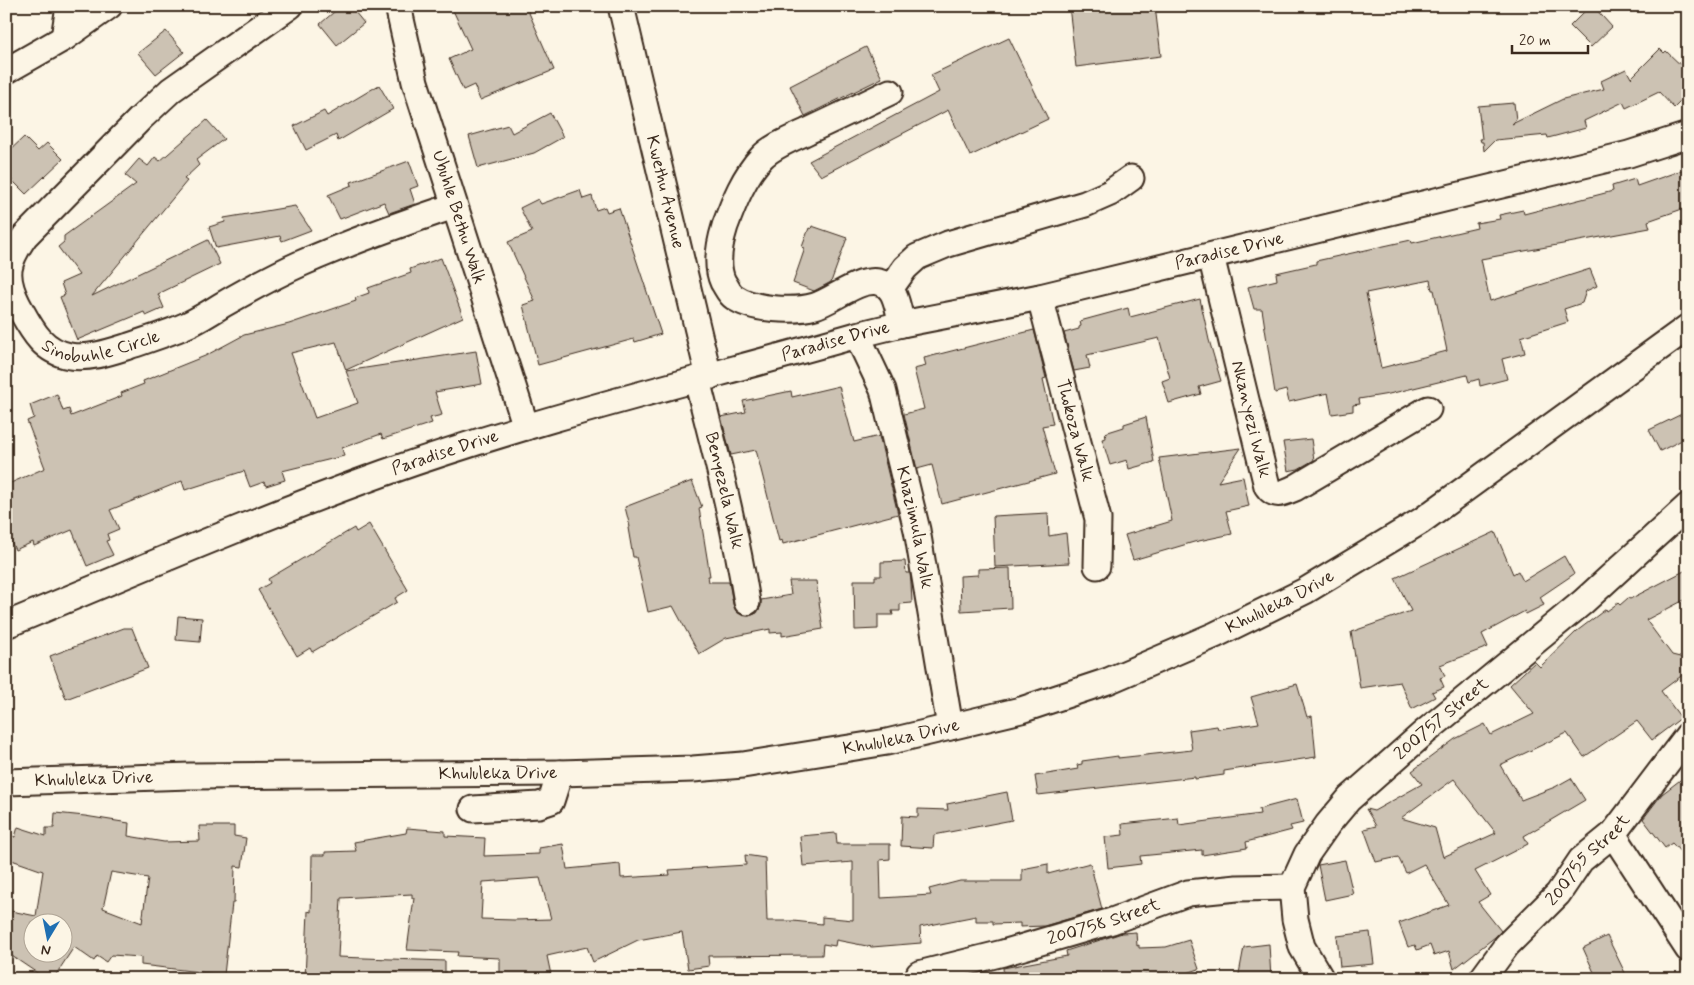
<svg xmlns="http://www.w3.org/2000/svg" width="1694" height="985" viewBox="0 0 1694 985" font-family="Mynerve,sans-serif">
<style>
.building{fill:#ccc2b3;stroke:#3b2a1e;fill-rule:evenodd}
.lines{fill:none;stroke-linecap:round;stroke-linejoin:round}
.minor-casing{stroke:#3b2a1e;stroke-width:29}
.minor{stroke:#fcf5e5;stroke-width:25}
.labels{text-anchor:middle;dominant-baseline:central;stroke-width:4;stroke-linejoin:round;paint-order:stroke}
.street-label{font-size:18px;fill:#3b2a1e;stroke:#fcf5e5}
</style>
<rect width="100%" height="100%" fill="#fcf5e5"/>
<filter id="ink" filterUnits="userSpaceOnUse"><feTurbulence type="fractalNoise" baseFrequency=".02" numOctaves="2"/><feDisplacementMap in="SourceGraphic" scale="10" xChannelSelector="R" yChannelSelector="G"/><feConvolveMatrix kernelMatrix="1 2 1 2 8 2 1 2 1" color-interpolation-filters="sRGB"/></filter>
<g filter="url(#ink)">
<g class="building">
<path d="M 341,6 L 350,6 L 364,23 L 337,45 L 320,24 Z"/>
<path d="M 451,6 L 526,6 L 554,70 L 480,100 L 474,85 L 463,90 L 449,59 L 471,49 Z"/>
<path d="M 1069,6 L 1155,6 L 1161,56 L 1076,67 Z"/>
<path d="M 1590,6 L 1593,6 L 1612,27 L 1591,47 L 1570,26 Z"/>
<path d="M 166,31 L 184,52 L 156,74 L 138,53 Z"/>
<path d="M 1009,38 L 1048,119 L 970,156 L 948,110 L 821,176 L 809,161 L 939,92 L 931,75 Z"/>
<path d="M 866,47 L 882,78 L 805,116 L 790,86 Z"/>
<path d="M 1660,49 L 1664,53 L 1666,51 L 1688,72 L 1688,94 L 1674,108 L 1659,92 L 1626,108 L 1623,102 L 1584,121 L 1586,128 L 1548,138 L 1547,135 L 1495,140 L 1484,151 L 1483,142 L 1481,142 L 1480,139 L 1482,139 L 1478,106 L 1514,103 L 1516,120 L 1512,124 L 1563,99 L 1604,89 L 1601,81 L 1626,69 L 1631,78 Z"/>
<path d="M 379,85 L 393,109 L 338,141 L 336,135 L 306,150 L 294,126 L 324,111 L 327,116 Z"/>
<path d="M 550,113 L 563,137 L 534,153 L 478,168 L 469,136 L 508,125 L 512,133 Z"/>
<path d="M 207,120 L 224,139 L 196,160 L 199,165 L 184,179 L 187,181 L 92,296 L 208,240 L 220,264 L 158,294 L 164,308 L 146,316 L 144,312 L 77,340 L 60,297 L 65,295 L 61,283 L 79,275 L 58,247 L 64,242 L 64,236 L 136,184 L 125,175 L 139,159 L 148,166 L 155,157 L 160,161 Z"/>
<path d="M 24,137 L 38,151 L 47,143 L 63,159 L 26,194 L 6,174 L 6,154 Z"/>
<path d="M 409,161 L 418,186 L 410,189 L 415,204 L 389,213 L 384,202 L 340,219 L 328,195 L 352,185 L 351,182 Z"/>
<path d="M 1688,168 L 1688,207 L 1648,221 L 1650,228 L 1481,259 L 1490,301 L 1590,269 L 1597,286 L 1586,291 L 1582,303 L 1564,309 L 1568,322 L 1521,337 L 1525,353 L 1502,359 L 1507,379 L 1480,386 L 1479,379 L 1469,382 L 1467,375 L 1389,394 L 1359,399 L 1360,404 L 1353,405 L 1353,411 L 1332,414 L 1328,393 L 1289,402 L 1286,390 L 1275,393 L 1262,309 L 1254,309 L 1248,287 L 1277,280 L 1276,273 L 1316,264 L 1316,261 L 1411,240 L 1412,243 L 1477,228 L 1476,223 L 1500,219 L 1499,215 L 1523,210 L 1524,214 L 1613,191 L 1612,186 L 1635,179 L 1637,186 ZM 1430,280 L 1432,290 L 1434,290 L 1447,351 L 1381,368 L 1366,293 Z"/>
<path d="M 580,190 L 583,199 L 592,196 L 596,210 L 605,207 L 607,212 L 619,208 L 661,334 L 635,342 L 634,339 L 538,365 L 523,305 L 535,301 L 508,242 L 532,232 L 520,208 L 538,199 L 541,204 Z"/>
<path d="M 295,206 L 311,230 L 282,241 L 280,236 L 216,248 L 209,227 L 225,222 L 224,218 Z"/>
<path d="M 812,226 L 847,238 L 831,282 L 814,291 L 793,283 L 805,248 L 802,247 L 809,228 L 811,229 Z"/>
<path d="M 441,258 L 463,317 L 346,370 L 336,342 L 291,353 L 315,418 L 358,403 L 346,371 L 476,351 L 482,384 L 435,392 L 442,415 L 430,418 L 432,423 L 383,439 L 381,434 L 342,448 L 344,456 L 282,471 L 285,480 L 266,486 L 264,482 L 250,487 L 244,471 L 185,490 L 182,481 L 110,510 L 119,529 L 107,534 L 109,540 L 106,541 L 113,555 L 87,566 L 72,530 L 34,546 L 33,542 L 15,550 L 6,531 L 6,485 L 45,468 L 27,421 L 34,418 L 30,405 L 57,394 L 63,411 L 69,409 L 71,416 L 122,396 L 121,393 L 144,384 L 143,381 L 205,356 L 244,335 L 289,324 L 356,301 L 355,298 L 369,293 L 368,288 L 411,273 L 410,269 Z"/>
<path d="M 1200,299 L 1209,340 L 1221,381 L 1199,387 L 1201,394 L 1169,403 L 1162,381 L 1170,378 L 1159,338 L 1087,355 L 1090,368 L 1074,371 L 1064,333 L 1079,329 L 1079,327 L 1081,326 L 1080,321 L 1128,308 L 1130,317 Z"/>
<path d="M 1034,330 L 1046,378 L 1043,379 L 1053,424 L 1042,426 L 1055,474 L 942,504 L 932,465 L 917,469 L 904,414 L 924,409 L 914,369 L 926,366 L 924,358 Z"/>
<path d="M 839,386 L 854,442 L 879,436 L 898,514 L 783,544 L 782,540 L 779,541 L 756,450 L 731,455 L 721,417 L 746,412 L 743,401 L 791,391 L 792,397 Z"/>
<path d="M 1688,411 L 1688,437 L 1660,451 L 1649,430 Z"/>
<path d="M 1146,417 L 1154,462 L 1129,469 L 1127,460 L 1110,465 L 1102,439 L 1106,438 L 1105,433 L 1124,427 L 1124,424 Z"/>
<path d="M 1311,439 L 1314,460 L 1298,469 L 1288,471 L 1283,442 Z"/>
<path d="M 1241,448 L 1218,482 L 1243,477 L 1249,506 L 1226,511 L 1232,534 L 1194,542 L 1133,560 L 1125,535 L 1172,521 L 1159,458 Z"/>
<path d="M 692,481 L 702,507 L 699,508 L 710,576 L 708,576 L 709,582 L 729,582 L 733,604 L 736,611 L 742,615 L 749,616 L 757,613 L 761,606 L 761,600 L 791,595 L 789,581 L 816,581 L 823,629 L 782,636 L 782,632 L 770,633 L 770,629 L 726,638 L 699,654 L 673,606 L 648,612 L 636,557 L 633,557 L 628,528 L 630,527 L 625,507 Z"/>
<path d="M 1048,513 L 1049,536 L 1066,533 L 1069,563 L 995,567 L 993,516 Z"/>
<path d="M 369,524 L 408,590 L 395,598 L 397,602 L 312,652 L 310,648 L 297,656 L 258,590 L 270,583 L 268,579 L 354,528 L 356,532 Z"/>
<path d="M 1495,532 L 1513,574 L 1518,571 L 1523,581 L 1564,556 L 1574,574 L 1540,597 L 1544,605 L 1526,614 L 1525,611 L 1482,634 L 1488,647 L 1440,665 L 1445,676 L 1440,678 L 1444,687 L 1432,692 L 1435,697 L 1412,709 L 1400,682 L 1360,688 L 1351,632 L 1411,611 L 1395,578 Z"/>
<path d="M 905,561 L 906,573 L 910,573 L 911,583 L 912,603 L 900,604 L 900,611 L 892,611 L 893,615 L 878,615 L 878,629 L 855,630 L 854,580 L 875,580 L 875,576 L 881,576 L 881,562 Z"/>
<path d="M 1010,568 L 1011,608 L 961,611 L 960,576 L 978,575 L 978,569 Z"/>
<path d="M 1688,569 L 1688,598 L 1646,620 L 1672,655 L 1680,657 L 1687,663 L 1684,674 L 1661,691 L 1681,718 L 1652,740 L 1637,721 L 1584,757 L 1567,733 L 1500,765 L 1521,800 L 1555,787 L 1571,778 L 1585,800 L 1524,836 L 1528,844 L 1475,871 L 1490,895 L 1478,902 L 1501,931 L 1495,937 L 1454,969 L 1449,951 L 1434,956 L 1430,945 L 1417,950 L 1415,945 L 1408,947 L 1399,923 L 1449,905 L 1424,864 L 1406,873 L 1398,857 L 1376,862 L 1364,829 L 1376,826 L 1366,809 L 1374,811 L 1422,784 L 1412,771 L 1455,739 L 1485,724 L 1491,735 L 1534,714 L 1510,685 L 1523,673 L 1535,662 L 1540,667 L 1577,631 L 1606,609 L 1607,611 L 1618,603 L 1620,605 L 1628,598 L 1630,599 ZM 1454,779 L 1496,833 L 1443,857 L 1435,828 L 1401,818 Z"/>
<path d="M 178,616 L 202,618 L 200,642 L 176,640 Z"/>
<path d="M 124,628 L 132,628 L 148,668 L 66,699 L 50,656 Z"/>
<path d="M 1297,684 L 1307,717 L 1312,716 L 1316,757 L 1224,771 L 1224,775 L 1195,779 L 1195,777 L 1038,795 L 1035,776 L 1078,769 L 1077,765 L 1082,764 L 1082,761 L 1118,756 L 1118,758 L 1192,750 L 1189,730 L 1217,726 L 1218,729 L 1259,723 L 1251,697 Z"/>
<path d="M 1688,774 L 1688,860 L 1672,843 L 1665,848 L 1643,819 L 1662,794 Z"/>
<path d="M 1007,792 L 1012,820 L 934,835 L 933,848 L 901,846 L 902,816 L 918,817 L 918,809 L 948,810 L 947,804 Z"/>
<path d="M 1297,799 L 1303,823 L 1290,826 L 1292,830 L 1246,842 L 1247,848 L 1202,855 L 1202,850 L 1140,856 L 1141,864 L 1108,868 L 1105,837 L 1123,835 L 1122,824 L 1178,818 L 1179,825 L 1260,814 L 1259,809 Z"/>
<path d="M 55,813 L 85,816 L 129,823 L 128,836 L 164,842 L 200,841 L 199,826 L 234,826 L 234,836 L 246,838 L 242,867 L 235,866 L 234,903 L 232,903 L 224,975 L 141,965 L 141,957 L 111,955 L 106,962 L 97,956 L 94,961 L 74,947 L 53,979 L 46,979 L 6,952 L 6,936 L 11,911 L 36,916 L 43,871 L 6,858 L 6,834 L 15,837 L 18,827 L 46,836 L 46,828 L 54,828 ZM 111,872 L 148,878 L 142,923 L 103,908 ZM 32,922 L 62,922 L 62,952 L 32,952 Z"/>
<path d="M 407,828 L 445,831 L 445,836 L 485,838 L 484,856 L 539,854 L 539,848 L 563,844 L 567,869 L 620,864 L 621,878 L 670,875 L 669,870 L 746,865 L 745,855 L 765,858 L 767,921 L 793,921 L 822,924 L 822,917 L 853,920 L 853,862 L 803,866 L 800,836 L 836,833 L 837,844 L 890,844 L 890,859 L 880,860 L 881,898 L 931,895 L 929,889 L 960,881 L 1022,881 L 1022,869 L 1048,864 L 1048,874 L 1090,863 L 1102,909 L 1044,926 L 1020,927 L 1020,923 L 993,924 L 993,921 L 976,921 L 976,916 L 920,927 L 921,943 L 872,947 L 836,940 L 835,946 L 823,944 L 822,955 L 708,956 L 709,966 L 688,969 L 682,932 L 638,940 L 593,962 L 587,947 L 547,956 L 551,975 L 500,977 L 500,958 L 457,956 L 458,952 L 407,950 L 414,898 L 412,898 L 412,894 L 341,898 L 338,957 L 445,961 L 445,979 L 305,979 L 308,911 L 311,912 L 312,855 L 325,855 L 325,852 L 356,851 L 354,842 L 406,833 ZM 540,878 L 551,919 L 514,920 L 481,919 L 483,882 Z"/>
<path d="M 1345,860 L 1353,894 L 1325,900 L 1318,865 Z"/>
<path d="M 1136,932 L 1137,946 L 1139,945 L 1139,948 L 1166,947 L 1189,940 L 1199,969 L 1184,974 L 1129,976 L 1130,979 L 1004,979 L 1003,968 L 1067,956 L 1066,951 L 1122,933 Z"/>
<path d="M 1370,932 L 1374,964 L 1340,967 L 1337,936 Z"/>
<path d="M 1607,936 L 1628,979 L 1597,979 L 1583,948 Z"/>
<path d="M 1269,944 L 1271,979 L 1238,979 L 1244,947 Z"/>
</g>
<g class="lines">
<g class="minor-casing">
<g id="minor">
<path id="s1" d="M 290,6 L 171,90 L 141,118 L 25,236 C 7,262 3,275 18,305 C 31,328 41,351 70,356 C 90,359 110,352 129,346 C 149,339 170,333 189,324 C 200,319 211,312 222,305 C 248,290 275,275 302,263 C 352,241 403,223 454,206"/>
<path id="s2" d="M 398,6 L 415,82 L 526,427"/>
<path id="s3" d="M 621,6 L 709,377"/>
<path d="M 64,38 L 69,6"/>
<path d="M 6,71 L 64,38 L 109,6"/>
<path d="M 890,92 C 863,105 836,118 808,131 C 794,138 774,145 762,157 C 744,176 734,202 725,226 C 720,242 715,265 723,282 C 726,286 729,294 734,297 C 752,310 794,312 815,306 C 835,300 864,273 884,284 C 897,290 898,312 902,324"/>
<path id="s4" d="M 1211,256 L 1267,486 C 1275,498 1283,493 1295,488 L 1428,409"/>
<path d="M 890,289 L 905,268 L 917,257 L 948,244 L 1085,204 L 1110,193 L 1131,178"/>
<path id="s5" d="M 1040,297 L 1098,519 L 1097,566"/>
<path id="s6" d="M 857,335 L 883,390 L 917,530 L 950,727"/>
<path id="s7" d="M 697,380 C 716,454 735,527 747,602"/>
<path id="s8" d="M 6,625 C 131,573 256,519 384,473 C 539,418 699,380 857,335 L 902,324 L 1040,297 L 1629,154 L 1688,135"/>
<path id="s9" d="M 6,782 L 190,776 L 560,773 L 693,769 L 743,765 L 887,742 L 1021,710 L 1108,681 L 1215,635 L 1305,591 L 1421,521 L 1688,327"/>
<path d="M 473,809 L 539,805 L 551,801 L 560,773"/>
<path d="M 1613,834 L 1688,949"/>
<path id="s10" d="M 919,974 L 1003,953 L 1112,921 L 1188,893 L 1237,888 L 1292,887"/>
<path id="s11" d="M 1321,979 L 1302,947 L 1295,919 L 1292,887 L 1307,854 L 1328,824 L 1349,799 L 1425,732 L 1583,602 L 1688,506"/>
<path id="s12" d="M 1482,979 L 1507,945 L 1558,894 L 1581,860 L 1613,834 L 1688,735"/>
</g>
</g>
<use href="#minor" class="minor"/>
</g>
</g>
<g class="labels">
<g class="street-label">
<text stroke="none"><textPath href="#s3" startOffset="191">Kwethu Avenue</textPath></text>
<text stroke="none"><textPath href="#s2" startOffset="220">Ubuhle Bethu Walk</textPath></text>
<text stroke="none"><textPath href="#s8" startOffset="1282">Paradise Drive</textPath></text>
<text stroke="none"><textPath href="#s1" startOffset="534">Sinobuhle Circle</textPath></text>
<text stroke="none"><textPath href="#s8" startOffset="878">Paradise Drive</textPath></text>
<text stroke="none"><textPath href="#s4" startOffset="168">Nkanyezi Walk</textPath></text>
<text stroke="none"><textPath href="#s5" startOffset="138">Thokoza Walk</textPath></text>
<text stroke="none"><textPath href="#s8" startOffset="472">Paradise Drive</textPath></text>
<text stroke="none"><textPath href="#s7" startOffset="114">Benyezela Walk</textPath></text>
<text stroke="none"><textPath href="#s6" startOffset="202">Khazimula Walk</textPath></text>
<text stroke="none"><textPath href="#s9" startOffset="1302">Khululeka Drive</textPath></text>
<text stroke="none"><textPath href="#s11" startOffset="326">200757 Street</textPath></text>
<text stroke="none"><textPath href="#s9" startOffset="898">Khululeka Drive</textPath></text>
<text stroke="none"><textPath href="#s9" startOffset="492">Khululeka Drive</textPath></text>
<text stroke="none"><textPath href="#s9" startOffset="88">Khululeka Drive</textPath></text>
<text stroke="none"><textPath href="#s12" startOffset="160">200755 Street</textPath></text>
<text stroke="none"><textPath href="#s10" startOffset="192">200758 Street</textPath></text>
</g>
</g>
<rect width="1694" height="985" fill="none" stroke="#fcf5e5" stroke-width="25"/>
<rect x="12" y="12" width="1669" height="960" fill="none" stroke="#3b2a1e" stroke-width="2" filter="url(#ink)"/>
<g transform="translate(48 938) rotate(190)"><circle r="24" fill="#fcf5e5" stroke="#afa495"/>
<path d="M0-4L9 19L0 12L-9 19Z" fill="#1f6fb2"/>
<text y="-8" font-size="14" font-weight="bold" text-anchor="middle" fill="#3b2a1e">N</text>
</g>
<path d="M1512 45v8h76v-8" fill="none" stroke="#3b2a1e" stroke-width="2.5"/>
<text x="1519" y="45" font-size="15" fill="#3b2a1e" stroke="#fcf5e5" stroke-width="4" paint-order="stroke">20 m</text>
</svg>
